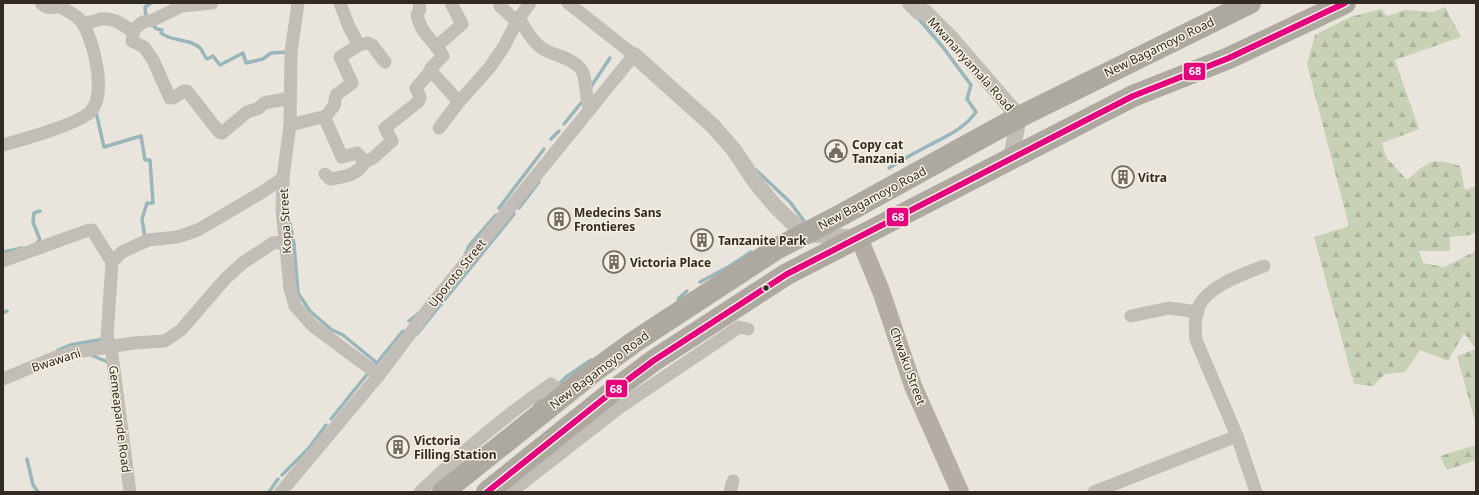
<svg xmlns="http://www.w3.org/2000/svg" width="1479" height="495" viewBox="0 0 1479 495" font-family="'Noto Sans',sans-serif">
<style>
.forest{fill:url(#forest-firs)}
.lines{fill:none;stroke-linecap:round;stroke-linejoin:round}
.stream{stroke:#99b7ba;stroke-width:3.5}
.minor{stroke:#c2bdb6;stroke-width:13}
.tertiary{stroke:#c2bdb6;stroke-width:16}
.secondary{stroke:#b3ada6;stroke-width:18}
.trunk{stroke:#ada8a0;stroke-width:22}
.bus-1-casing{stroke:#f8f1e2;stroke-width:9}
.bus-1{stroke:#e5007d;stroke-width:6}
.bus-dot{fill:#322b25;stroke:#f8f1e2;stroke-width:1.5}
.labels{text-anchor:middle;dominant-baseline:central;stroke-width:3;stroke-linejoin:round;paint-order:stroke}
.street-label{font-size:12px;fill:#322b25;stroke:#f8f1e2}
.poi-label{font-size:12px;font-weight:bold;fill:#322b25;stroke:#f8f1e2;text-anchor:start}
.line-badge{stroke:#f8f1e2;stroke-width:1.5}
.badge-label{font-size:11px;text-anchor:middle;font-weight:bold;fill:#fff}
</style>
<defs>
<pattern id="forest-firs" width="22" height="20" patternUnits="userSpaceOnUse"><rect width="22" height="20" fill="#c8d0b6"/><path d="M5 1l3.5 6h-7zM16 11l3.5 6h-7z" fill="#acb39c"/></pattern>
</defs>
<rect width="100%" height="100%" fill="#eae5dc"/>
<g class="forest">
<path d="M 1445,7 L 1461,37 L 1395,60 L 1419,129 L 1382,143 L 1386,157 L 1407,180 C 1428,162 1431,156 1460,166 L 1465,190 L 1476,186 L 1476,232 L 1470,235 L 1450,237 L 1450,251 L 1419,251 L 1423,263 L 1444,267 L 1476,251 L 1476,349 L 1464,333 L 1448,361 L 1420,350 L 1405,372 L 1385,374 L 1373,386 L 1354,384 L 1314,237 L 1349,226 L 1307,64 L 1315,35 L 1350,17 L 1381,9 L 1387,16 L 1405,10 L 1434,12 Z"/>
<path d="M 1476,349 L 1476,425 L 1457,356 Z"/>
<path d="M 1476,445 L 1476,460 L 1447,470 L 1440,456 Z"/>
</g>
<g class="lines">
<g class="stream">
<path d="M 146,17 L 145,7 L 151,3"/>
<path d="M 151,24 L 157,29 L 162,30 L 161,33 C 172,42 190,38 200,48 C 203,51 204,56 207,59 L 213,56 L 220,65 L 243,53 L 246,63 L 263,59 L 271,53 L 288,52"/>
<path d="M 590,88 L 610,58"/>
<path d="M 96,112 L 104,147 L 141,136 L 145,160 L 150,160 L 153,203 L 147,203 L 142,219 L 145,238"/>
<path d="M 564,124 L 581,103"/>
<path d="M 551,139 L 559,131"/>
<path d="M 889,168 C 902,160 914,153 928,146 C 946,136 963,130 976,112 L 967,99 L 971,85 L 942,46 L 918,18"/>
<path d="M 756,170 L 790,202 L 804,221"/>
<path d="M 499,208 L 544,149"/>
<path d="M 519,208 L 539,182"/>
<path d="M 288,214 L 294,244 L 298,293 L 310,311 L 319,319 L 332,330 L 343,335 L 377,363"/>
<path d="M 37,243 L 40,240 L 33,222 L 34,213 L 40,211"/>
<path d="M 3,252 L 22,248"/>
<path d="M 465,255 L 469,246 L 496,215"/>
<path d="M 700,282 L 730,266 L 751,252"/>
<path d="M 678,299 L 687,291"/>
<path d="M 3,313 L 7,311"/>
<path d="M 409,321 L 419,313"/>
<path d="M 417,334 L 514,214"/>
<path d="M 58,350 L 70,345 L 104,339"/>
<path d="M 91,355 L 110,363"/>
<path d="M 376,364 L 403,331"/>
<path d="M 558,385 L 566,377 L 591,360"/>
<path d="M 535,404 L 542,399"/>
<path d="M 331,419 L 369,372"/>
<path d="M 27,459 L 33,485 L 38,492"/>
<path d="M 282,475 L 309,448 L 326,425"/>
<path d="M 269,492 L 278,479"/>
</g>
<g class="minor">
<path d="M 41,3 C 47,10 57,8 63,3"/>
<path d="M 212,3 L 182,6 L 153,20 L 143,22 L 134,29 L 132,41 L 144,47 L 153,60 L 170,98 L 173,98 L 184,91 L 187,91 L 219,132 L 222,133 L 247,112 L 259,108 L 264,103 L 290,98"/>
<path d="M 298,3 L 291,52 L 290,125 L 283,178 L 282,210 L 290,288 L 295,306 L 313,326 L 379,375"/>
<path d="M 340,3 L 349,27 L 359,45 L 368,43 L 372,45 L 385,62"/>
<path d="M 500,3 L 500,6 L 517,22"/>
<path d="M 519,18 C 526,30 534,45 547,51 C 557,56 571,58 580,68 C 588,77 584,97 590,109"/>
<path d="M 83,23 C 90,23 95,21 101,19 C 114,17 123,25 133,32"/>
<path d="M 436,47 L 462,24 L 451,3"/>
<path d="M 431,71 L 459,102 L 439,128"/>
<path d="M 459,102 L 490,67 L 503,48 L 519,18 L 530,3"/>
<path d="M 290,125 L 326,116 L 334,106 L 336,95 L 352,83 L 340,57 L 359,45"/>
<path d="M 3,145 C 21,140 80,124 91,111 C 107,94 94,39 81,21 C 75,14 66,10 58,6"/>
<path d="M 365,162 L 373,158 L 392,141 L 385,128 L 418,102 L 420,97 L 416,88 L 429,73 L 431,68 L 443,56 C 435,41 421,35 417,15 L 420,9 L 419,3"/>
<path d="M 325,174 L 330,179 C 345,177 357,175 365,162 L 357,153 L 342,157 L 326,121 L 326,116"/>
<path d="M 3,261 L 86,231 L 92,230 L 112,262"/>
<path d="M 1131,316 L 1169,308 L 1198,312"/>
<path d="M 3,379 L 56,357 L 76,352 L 134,343 L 165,341 L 181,330 L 226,278 L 244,262 L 273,243 L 285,242"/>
<path d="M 130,492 L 111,347 L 107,338 L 112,262 L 122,252 L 148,240 L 177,237 L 198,230 L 264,191 L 283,178"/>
<path d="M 281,492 L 379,375 L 436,299 L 634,55 L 568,3"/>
<path d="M 420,492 C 461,453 504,416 551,384 L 565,394"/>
<path d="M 511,492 L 620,407 L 739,327 L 748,329"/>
<path d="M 730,492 L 733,481"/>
<path d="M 1094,492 L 1237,436"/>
<path d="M 1256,492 L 1237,436 L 1196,340 C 1195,329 1194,316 1199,306 C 1209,285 1244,274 1264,266"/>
</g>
<g class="tertiary">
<path d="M 910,3 L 919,12 L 925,12 L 951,38 L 1019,117 L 1011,158"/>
<path d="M 634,55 L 713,126 L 734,150 L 756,183 L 776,207 L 804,234 L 858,238"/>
</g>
<path class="secondary" d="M 859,238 L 881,291 L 913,386 L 960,492"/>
<g class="trunk">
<path d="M 443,492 L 597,369 L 634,342 L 776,249 L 843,214 L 1019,117 L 1250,3"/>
<path d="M 487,492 L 617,388 L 653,361 L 787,274 L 1133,96 L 1229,58 L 1345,3"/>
</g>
<g class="bus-1-casing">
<path id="bus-1" d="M 487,492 L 617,388 L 653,361 L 787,274 L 1133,96 L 1229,58 L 1345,3"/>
</g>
<use href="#bus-1" class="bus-1"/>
</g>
<defs>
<g id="civic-ring" transform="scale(1.15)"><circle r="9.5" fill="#f8f1e2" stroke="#726c65" stroke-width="1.5"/><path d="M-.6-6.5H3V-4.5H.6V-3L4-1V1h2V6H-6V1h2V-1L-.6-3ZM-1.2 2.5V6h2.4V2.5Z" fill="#726c65"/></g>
<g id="building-ring" transform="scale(1.15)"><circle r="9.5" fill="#f8f1e2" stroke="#726c65" stroke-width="1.5"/><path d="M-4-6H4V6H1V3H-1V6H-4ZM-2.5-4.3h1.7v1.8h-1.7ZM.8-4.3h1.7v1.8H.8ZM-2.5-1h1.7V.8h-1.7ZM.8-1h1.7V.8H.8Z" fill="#726c65"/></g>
</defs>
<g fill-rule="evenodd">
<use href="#civic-ring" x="836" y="151"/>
<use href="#building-ring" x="1123" y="177"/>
<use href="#building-ring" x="559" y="219"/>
<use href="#building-ring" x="702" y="240"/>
<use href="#building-ring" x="614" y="262"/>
<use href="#building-ring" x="398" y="447"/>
</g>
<circle class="bus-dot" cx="766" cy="288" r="3.5"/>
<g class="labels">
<g class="street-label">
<text transform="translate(1159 47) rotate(-26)">New Bagamoyo Road</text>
<text transform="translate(971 64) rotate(48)">Mwananyamala Road</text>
<text transform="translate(872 198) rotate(-28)">New Bagamoyo Road</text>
<text transform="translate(285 221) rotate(-93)">Kopa Street</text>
<text transform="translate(457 273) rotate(-51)">Uporoto Street</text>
<text transform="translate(56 360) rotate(-18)">Bwawani</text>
<text transform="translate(908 366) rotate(70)">Chwaku Street</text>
<text transform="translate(599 370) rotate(-37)">New Bagamoyo Road</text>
<text transform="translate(120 419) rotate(83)">Gemeapande Road</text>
</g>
<g class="poi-label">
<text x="852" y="144">Copy cat<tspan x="852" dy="14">Tanzania</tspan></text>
<text x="1138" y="177">Vitra</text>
<text x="574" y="212">Medecins Sans<tspan x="574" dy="14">Frontieres</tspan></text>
<text x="718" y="240">Tanzanite Park</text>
<text x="630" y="262">Victoria Place</text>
<text x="414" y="440">Victoria<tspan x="414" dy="14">Filling Station</tspan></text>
</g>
</g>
<g class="line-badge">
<rect x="1183" y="62" width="23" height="19" rx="4" fill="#e5007d"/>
<rect x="886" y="207" width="23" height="20" rx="4" fill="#e5007d"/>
<rect x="605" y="379" width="23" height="19" rx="4" fill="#e5007d"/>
</g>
<g class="badge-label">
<text x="1195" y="75">68</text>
<text x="898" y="221">68</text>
<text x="616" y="393">68</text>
</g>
<rect width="1479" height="495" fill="none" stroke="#322b25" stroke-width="8"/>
</svg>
